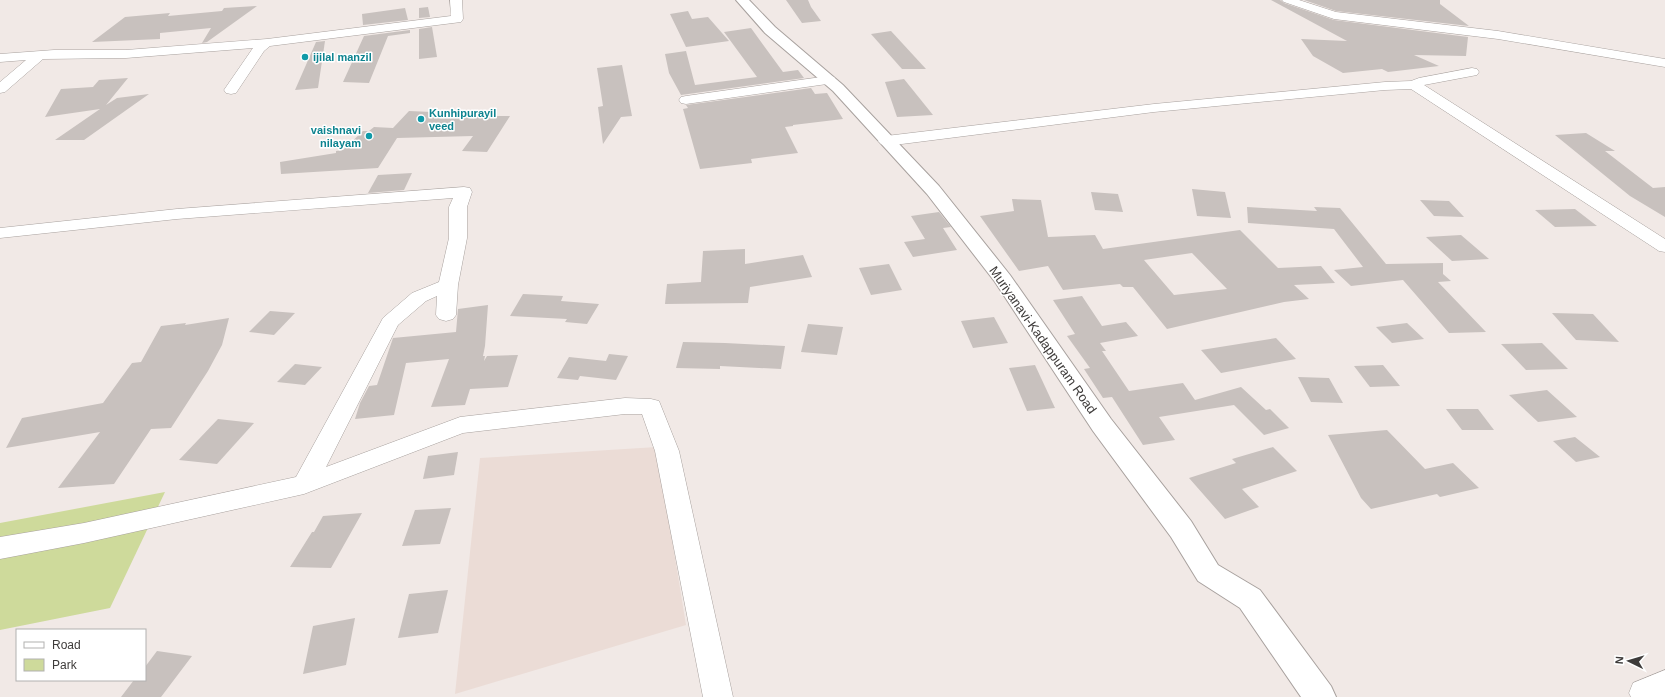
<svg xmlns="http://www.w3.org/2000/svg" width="1665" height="697" viewBox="0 0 1665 697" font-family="Helvetica,sans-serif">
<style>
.built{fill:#ebdcd6}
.green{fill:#ceda9b}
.building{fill:#c8c1be;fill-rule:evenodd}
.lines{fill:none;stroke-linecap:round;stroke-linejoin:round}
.minor-casing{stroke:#a8a19e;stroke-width:1}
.tertiary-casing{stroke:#a8a19e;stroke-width:2}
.minor{fill:#fff;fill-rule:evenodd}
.tertiary{fill:#fff;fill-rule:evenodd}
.culture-dot{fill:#0f9aa8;stroke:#fff;stroke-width:1.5}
.labels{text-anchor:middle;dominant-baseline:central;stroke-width:3;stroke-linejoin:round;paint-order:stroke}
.far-culture-label{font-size:11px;font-weight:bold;fill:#0d838f;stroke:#fff;text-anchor:start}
.street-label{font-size:13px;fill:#3e3b3a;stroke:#fff}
</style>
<rect width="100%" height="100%" fill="#f1e9e6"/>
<path class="built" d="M 657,447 L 686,625 L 455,694 L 480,458 Z"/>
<path class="green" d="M 165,492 L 110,608 L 0,630 L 0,523 Z"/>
<g class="building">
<path d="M 786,0 L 808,0 L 811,7 L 821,21 L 802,23 Z"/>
<path d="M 1271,0 L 1280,0 L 1284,3 L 1334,20 L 1468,37 L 1466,56 L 1414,55 L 1439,66 L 1388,72 L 1382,69 L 1343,73 L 1313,56 L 1301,39 L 1347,41 Z"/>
<path d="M 1304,0 L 1440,0 L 1440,4 L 1469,26 L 1336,11 Z"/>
<path d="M 257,6 L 207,42 L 202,43 L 211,28 L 160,33 L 160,39 L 92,42 L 125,17 L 170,13 L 168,16 L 222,11 L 224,8 Z"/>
<path d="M 428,7 L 430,17 L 419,18 L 419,8 Z"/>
<path d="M 405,8 L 408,20 L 363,25 L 362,14 Z"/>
<path d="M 688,11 L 692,19 L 708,17 L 729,41 L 686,47 L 670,14 Z"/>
<path d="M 432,27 L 437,57 L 419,59 L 419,29 Z"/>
<path d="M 751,28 L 783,72 L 798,70 L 804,78 L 681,95 L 669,73 L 665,54 L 686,51 L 695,85 L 757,77 L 724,32 Z"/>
<path d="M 410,30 L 410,33 L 388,36 L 369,83 L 343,82 L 364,36 Z"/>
<path d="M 891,31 L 926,69 L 902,69 L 871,34 Z"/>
<path d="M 325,41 L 318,88 L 295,90 L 316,42 Z"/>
<path d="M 622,65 L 632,116 L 621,117 L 603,144 L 598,107 L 603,106 L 597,68 Z"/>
<path d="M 128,78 L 106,105 L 117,98 L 149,94 L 84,140 L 55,140 L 100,109 L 45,117 L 61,89 L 93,87 L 99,80 Z"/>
<path d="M 904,79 L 933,115 L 897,117 L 885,82 Z"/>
<path d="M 811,88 L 815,94 L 827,93 L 843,119 L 793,125 L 793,126 L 785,127 L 798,153 L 751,159 L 752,163 L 700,169 L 683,109 L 688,108 L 686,105 Z"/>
<path d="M 409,111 L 432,112 L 430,114 L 440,115 L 439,116 L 510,116 L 487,152 L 462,151 L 473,136 L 397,138 L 378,168 L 281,174 L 280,162 L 336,153 L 336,151 L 343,150 L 363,131 L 369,131 L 374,127 L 393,128 Z"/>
<path d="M 1586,133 L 1615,151 L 1605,151 L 1653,188 L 1665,187 L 1665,217 L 1630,196 L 1555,135 Z"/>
<path d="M 412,173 L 404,190 L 368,193 L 378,175 Z"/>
<path d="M 1192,189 L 1225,192 L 1231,218 L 1197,216 Z"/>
<path d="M 1091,192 L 1118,194 L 1123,212 L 1095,210 Z"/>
<path d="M 1012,199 L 1041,200 L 1048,237 L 1095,235 L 1103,249 L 1240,230 L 1278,268 L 1321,266 L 1335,283 L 1294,285 L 1309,299 L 1284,302 L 1167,329 L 1133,287 L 1123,287 L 1120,284 L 1063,290 L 1048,266 L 1019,271 L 980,216 L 1014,211 ZM 1192,253 L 1227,289 L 1174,295 L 1144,260 Z"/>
<path d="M 1420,200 L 1449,201 L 1464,217 L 1434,216 Z"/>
<path d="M 1247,207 L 1317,211 L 1314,207 L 1340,208 L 1386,264 L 1443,263 L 1443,274 L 1451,281 L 1438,282 L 1486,332 L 1449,333 L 1403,280 L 1351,286 L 1334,270 L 1363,267 L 1334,229 L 1248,223 Z"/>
<path d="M 1575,209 L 1597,226 L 1555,227 L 1535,210 Z"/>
<path d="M 939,212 L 951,227 L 943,228 L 957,250 L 913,257 L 904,242 L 925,239 L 911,216 Z"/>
<path d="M 1461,235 L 1489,259 L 1452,261 L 1426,237 Z"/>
<path d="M 745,249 L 745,264 L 803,255 L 812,277 L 750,287 L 748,303 L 665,304 L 667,284 L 701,282 L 703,251 Z"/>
<path d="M 889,264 L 902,290 L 871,295 L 859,268 Z"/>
<path d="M 523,294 L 563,296 L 561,301 L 599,304 L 587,324 L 565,322 L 567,319 L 510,316 Z"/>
<path d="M 1082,296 L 1102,326 L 1126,322 L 1138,336 L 1100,343 L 1106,351 L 1102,351 L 1129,391 L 1183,383 L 1195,400 L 1241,387 L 1266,410 L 1270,409 L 1289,428 L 1264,435 L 1234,405 L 1159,417 L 1175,440 L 1143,445 L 1112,397 L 1103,398 L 1084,369 L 1090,368 L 1067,336 L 1075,334 L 1053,300 Z"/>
<path d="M 488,305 L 485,346 L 483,356 L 485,356 L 484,361 L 487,356 L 518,355 L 508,387 L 470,389 L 465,405 L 431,407 L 449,359 L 406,363 L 394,415 L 355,419 L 360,403 L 369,386 L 377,385 L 393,338 L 456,332 L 458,309 Z"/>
<path d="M 270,311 L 295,313 L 274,335 L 249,332 Z"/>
<path d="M 1552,313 L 1593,314 L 1619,342 L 1576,340 Z"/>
<path d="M 994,317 L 1008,343 L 973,348 L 961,321 Z"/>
<path d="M 229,318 L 222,345 L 208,371 L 171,428 L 151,429 L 114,484 L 58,488 L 100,432 L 6,448 L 22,418 L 103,403 L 132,363 L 141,362 L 161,326 L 186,323 L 185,325 Z"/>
<path d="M 1407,323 L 1424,339 L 1392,343 L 1376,327 Z"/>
<path d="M 808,324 L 843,327 L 837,355 L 801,352 Z"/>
<path d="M 1276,338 L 1296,359 L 1221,373 L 1201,350 Z"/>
<path d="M 683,342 L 725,343 L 785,346 L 781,369 L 720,366 L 720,369 L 676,368 Z"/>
<path d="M 1542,343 L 1568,369 L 1526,370 L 1501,344 Z"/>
<path d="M 609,354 L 628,356 L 616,380 L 580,376 L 578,380 L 557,378 L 569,357 L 606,361 Z"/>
<path d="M 295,364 L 322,367 L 305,385 L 277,382 Z"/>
<path d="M 1035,365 L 1055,408 L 1027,411 L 1009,368 Z"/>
<path d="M 1383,365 L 1400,386 L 1370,387 L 1354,366 Z"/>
<path d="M 1298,377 L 1329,378 L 1343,403 L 1311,402 Z"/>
<path d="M 1547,390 L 1577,417 L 1538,422 L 1509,395 Z"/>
<path d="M 1446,409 L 1478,409 L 1494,430 L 1462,430 Z"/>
<path d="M 218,419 L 254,423 L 217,464 L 179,460 Z"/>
<path d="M 1387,430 L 1425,469 L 1453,463 L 1479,488 L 1440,497 L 1437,494 L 1371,509 L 1361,498 L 1328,435 Z"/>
<path d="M 1575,437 L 1600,457 L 1576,462 L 1553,441 Z"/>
<path d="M 1273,447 L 1297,471 L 1242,489 L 1259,507 L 1225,519 L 1189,478 L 1236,463 L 1232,459 Z"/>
<path d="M 458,452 L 454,475 L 423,479 L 428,456 Z"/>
<path d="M 451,508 L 440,544 L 402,546 L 415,510 Z"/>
<path d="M 362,513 L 331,568 L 290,567 L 312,532 L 314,532 L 323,516 Z"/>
<path d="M 448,590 L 438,633 L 398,638 L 409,594 Z"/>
<path d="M 355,618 L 346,665 L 303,674 L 313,626 Z"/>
<path d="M 157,651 L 192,656 L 161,697 L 121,697 L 134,680 L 145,680 L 145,667 Z"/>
</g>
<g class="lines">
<g class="minor-casing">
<g id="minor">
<path d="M 450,0 L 462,0 L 463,19 L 461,22 L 270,46 L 264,51 L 236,93 L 231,94 L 226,93 L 224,90 L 253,48 L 126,58 L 43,59 L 5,92 L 0,93 L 0,82 L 26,60 L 0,62 L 0,54 L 54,50 L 126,50 L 267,39 L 451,16 Z"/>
<path d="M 1282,0 L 1299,0 L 1336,12 L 1498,31 L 1665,59 L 1665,67 L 1498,39 L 1334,19 L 1284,2 Z"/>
<path d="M 1472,68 L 1477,69 L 1479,72 L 1477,75 L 1424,85 L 1665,239 L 1665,252 L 1659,251 L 1411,89 L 1385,90 L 1154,112 L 886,146 L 881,144 L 878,141 L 881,138 L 886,136 L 1154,104 L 1385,82 L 1411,81 L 1419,78 Z"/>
<path d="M 829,76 L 834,77 L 836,80 L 834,83 L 686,104 L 681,103 L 679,100 L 681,97 L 686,96 Z"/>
<path d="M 464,187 L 470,188 L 472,192 L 467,207 L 467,238 L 458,285 L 456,315 L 453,319 L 446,321 L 439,319 L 436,315 L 437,296 L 426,301 L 398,325 L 326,467 L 460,417 L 625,398 L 651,399 L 659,401 L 679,451 L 733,697 L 703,697 L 655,451 L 642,414 L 625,414 L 463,433 L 304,494 L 84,543 L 0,559 L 0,537 L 84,523 L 296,477 L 383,318 L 412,293 L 439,282 L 449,238 L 449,207 L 453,198 L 177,219 L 0,238 L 0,228 L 177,209 Z"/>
<path d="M 1665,670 L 1665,697 L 1631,697 L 1629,693 L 1633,683 Z"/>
</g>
</g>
<g class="tertiary-casing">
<path id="tertiary" d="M 736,0 L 749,0 L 775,27 L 843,85 L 939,186 L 1010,275 L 1111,419 L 1191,521 L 1218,565 L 1260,590 L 1331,686 L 1336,697 L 1301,697 L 1240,608 L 1198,581 L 1171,537 L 1093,431 L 995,282 L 927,194 L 833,91 L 765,33 Z"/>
</g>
<use href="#minor" class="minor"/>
<use href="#tertiary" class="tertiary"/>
</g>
<g class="culture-dot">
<circle cx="305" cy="57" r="4"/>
<circle cx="421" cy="119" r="4"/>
<circle cx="369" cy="136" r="4"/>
</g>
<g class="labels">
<g class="far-culture-label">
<text x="313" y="57">ijilal manzil</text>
<text x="429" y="113">Kunhipurayil<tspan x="429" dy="13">veed</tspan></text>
<text x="361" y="130" text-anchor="end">vaishnavi<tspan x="361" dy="13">nilayam</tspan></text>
</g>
<g class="street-label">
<text transform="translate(1043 340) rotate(55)">Muriyanavi-Kadappuram Road</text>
</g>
</g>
<rect x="16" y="629" width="130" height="52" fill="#ffffff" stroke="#b2b1b0"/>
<rect x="24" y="642" width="20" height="6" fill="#ffffff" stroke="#b2b1b0"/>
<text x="52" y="649" font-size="12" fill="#3e3b3a">Road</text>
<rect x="24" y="659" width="20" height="12" fill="#ceda9b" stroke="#b2b1b0"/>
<text x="52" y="669" font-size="12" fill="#3e3b3a">Park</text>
<g transform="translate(1629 661) rotate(275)" stroke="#ffffff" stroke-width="3" paint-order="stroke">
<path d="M0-3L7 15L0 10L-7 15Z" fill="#3e3b3a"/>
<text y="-6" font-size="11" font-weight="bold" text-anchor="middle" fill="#3e3b3a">N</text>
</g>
</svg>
